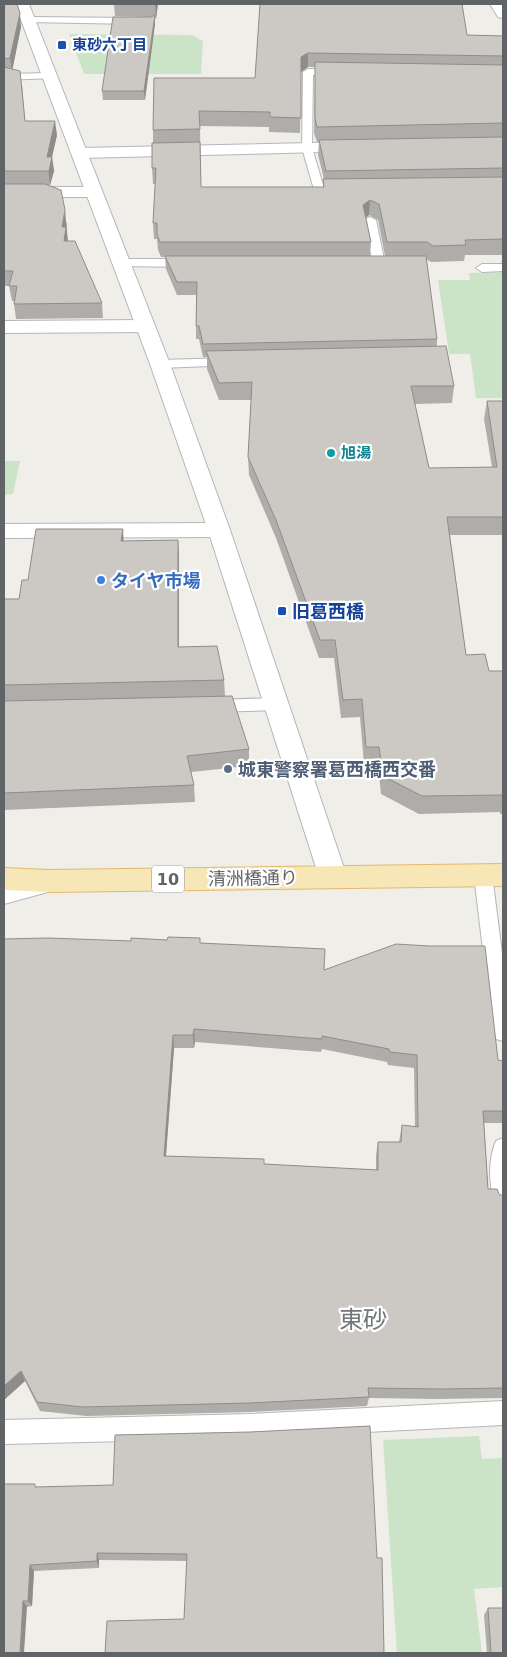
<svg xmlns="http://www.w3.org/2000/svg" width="507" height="1657" viewBox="0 0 507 1657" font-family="'DejaVu Sans','Noto Sans JP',sans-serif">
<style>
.green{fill:#cbe4c8}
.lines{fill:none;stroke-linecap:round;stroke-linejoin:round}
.service-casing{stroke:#b4b6b9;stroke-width:2}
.minor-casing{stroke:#b4b6b9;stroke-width:2}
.tertiary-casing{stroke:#b4b6b9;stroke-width:2}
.primary-casing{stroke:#e3b86f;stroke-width:2}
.service{fill:#fff;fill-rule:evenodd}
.minor{fill:#fff;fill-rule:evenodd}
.tertiary{fill:#fff;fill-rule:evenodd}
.primary{fill:#f7e7b7;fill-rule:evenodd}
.wall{fill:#afada9;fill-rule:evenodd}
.shaded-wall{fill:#8f8d8a}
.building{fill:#ccc9c5;stroke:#8f8d8a;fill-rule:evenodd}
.transit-dot{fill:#1a4fb4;stroke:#fff;stroke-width:2}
.culture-dot{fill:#0f9aa8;stroke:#fff;stroke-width:2}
.shop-dot{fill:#3f7fe0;stroke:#fff;stroke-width:2}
.service-dot{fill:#5c6f8a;stroke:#fff;stroke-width:2}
.labels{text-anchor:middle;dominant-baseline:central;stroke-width:4.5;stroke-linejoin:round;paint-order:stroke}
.far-transit-label{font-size:15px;font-weight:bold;fill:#164399;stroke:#fff;text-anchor:start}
.far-culture-label{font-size:15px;font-weight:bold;fill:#0d838f;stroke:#fff;text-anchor:start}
.shield{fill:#fff;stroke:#909295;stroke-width:1}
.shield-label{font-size:16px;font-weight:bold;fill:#606467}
.shop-label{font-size:18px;font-weight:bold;fill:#366cbe;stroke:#fff;text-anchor:start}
.transit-label{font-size:18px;font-weight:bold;fill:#164399;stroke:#fff;text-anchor:start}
.service-label{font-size:18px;font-weight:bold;fill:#4e5e75;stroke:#fff;text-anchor:start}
.street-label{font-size:18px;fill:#606467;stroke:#fff}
.near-quarter-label{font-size:24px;fill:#717679;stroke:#fff}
</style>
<rect width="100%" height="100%" fill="#f0eee9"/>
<g class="green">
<path d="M 69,34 L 192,35 L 203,41 L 201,74 L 84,74 Z"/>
<path d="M 503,272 L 503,398 L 476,398 L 470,354 L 449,354 L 438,280 L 470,280 L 469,273 Z"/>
<path d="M 4,461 L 20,461 L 13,494 L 4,495 Z"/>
<path d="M 479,1436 L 482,1459 L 503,1458 L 503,1587 L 474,1589 L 482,1653 L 397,1653 L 383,1440 Z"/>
</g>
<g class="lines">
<g class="service-casing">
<g id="service">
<path d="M 28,17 L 136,18 L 141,21 L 136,24 L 25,22 L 25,18 Z"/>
<path d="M 308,69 L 338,70 L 343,73 L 338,76 L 313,75 L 312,148 L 324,188 L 341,189 L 343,191 L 341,193 L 315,193 L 302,148 L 303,72 Z"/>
<path d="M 50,73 L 54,74 L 54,78 L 4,80 L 4,74 Z"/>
<path d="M 370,217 L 376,220 L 385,264 L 379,268 L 373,264 L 364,220 Z"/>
<path d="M 122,259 L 190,259 L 196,263 L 190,267 L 118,266 L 116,263 Z"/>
<path d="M 503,264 L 503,271 L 482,272 L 476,268 L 482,264 Z"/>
<path d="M 229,358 L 234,359 L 235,362 L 234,365 L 160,368 L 154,364 L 160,360 Z"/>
<path d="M 276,698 L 282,700 L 284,704 L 282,708 L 276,710 L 212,712 L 206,710 L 204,706 L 206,702 L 212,700 Z"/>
<path d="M 483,868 L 489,870 L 492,875 L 503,961 L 503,1041 L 496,1039 L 493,1033 L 474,875 L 477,870 Z"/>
<path d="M 503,1138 L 503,1207 L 496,1204 C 488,1186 488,1159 496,1141 Z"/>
<path d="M 503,1401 L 503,1425 L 250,1438 L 4,1444 L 4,1420 L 250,1414 Z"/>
</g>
</g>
<g class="minor-casing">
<g id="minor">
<path d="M 490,4 L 503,4 L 503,18 L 498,17 Z"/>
<path d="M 356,142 L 362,143 L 364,147 L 362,151 L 80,158 L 74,157 L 72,153 L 74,149 L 80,148 Z"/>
<path d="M 4,187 L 94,187 L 100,188 L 103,192 L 100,196 L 94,197 L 4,197 Z"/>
<path d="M 145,320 L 152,322 L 155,326 L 152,330 L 145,332 L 4,333 L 4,321 Z"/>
<path d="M 219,523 L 227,525 L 230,530 L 227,535 L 219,537 L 4,538 L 4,524 Z"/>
<path d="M 49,870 L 59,873 L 63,881 L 59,889 L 4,904 L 4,882 Z"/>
</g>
</g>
<g class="tertiary-casing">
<path id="tertiary" d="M 15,4 L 29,4 L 170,364 L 230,530 L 347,877 L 343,885 L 333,888 L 323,885 L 319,877 L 208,530 L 150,364 Z"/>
</g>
<g class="primary-casing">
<path id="primary" d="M 503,864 L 503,886 L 49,892 L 4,890 L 4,868 L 49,870 Z"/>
</g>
<use href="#service" class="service"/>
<use href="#minor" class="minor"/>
<use href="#tertiary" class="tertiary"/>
<use href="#primary" class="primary"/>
</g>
<g class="wall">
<path d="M 4,4 L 21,27 L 12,69 L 22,85 L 25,121 L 57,135 L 52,157 L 54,171 L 50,185 L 47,185 L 67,224 L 66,229 L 67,241 L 102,303 L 103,318 L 16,319 L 14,304 L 14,301 L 12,301 L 9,286 L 4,286 Z"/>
<path d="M 114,4 L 158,4 L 156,19 L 155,18 L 155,24 L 145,100 L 103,100 L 102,91 L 151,17 L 152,17 L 115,16 Z"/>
<path d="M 260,4 L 467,35 L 503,36 L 503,255 L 465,255 L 464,261 L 431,262 L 426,259 L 437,339 L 437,346 L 454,386 L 452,403 L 415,404 L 429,468 L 492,467 L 484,419 L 487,401 L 503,401 L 503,535 L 450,535 L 466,655 L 489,671 L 503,671 L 503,814 L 500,814 L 500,812 L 419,814 L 381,794 L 378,764 L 364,764 L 360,717 L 341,718 L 334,658 L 319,658 L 276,538 L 249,475 L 248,457 L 251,400 L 219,400 L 207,369 L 207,357 L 203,357 L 199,339 L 196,339 L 196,295 L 177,295 L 166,269 L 165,257 L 161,257 L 158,250 L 157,239 L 154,239 L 153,223 L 155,184 L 153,184 L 152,168 L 153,143 L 153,130 L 255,78 ZM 308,67 L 315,67 L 314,133 L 317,142 L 319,142 L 318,155 L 324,179 L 323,179 L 323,187 L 201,187 L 200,126 L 269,127 L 269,132 L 300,133 L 301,72 ZM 369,215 L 378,220 L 385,256 L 370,256 L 371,242 L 366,218 Z"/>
<path d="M 178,540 L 179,557 L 179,647 L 224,680 L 225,696 L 249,749 L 249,766 L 191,772 L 194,785 L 195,802 L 4,810 L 4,599 L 19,599 L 28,580 L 124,541 Z"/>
<path d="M 4,939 L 201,943 L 324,970 L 498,1060 L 503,1061 L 503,1123 L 484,1123 L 488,1189 L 503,1196 L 503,1398 L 437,1399 L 369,1398 L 367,1406 L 250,1412 L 86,1416 L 40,1411 L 25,1381 L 4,1400 ZM 195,1042 L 321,1052 L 322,1049 L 387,1062 L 388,1065 L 414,1068 L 415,1127 L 402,1125 L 399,1142 L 378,1142 L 376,1155 L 376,1170 L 264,1164 L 166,1156 L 174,1048 L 194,1048 Z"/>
<path d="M 36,1487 L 377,1558 L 184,1619 L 187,1561 L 99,1560 L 99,1568 L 34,1571 L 32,1606 L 27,1607 L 4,1653 Z"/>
<path d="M 488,1608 L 503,1653 L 487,1653 L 484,1615 Z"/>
</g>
<g class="shaded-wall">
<path d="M 155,4 L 158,4 L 156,19 L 155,5 Z"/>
<path d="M 20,13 L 21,27 L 12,72 L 10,58 Z"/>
<path d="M 155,15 L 155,24 L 145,100 L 144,91 Z"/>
<path d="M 308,53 L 308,67 L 301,72 L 301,57 Z"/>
<path d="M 55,121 L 57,135 L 51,161 L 52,157 L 54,171 L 50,185 L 47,157 Z"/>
<path d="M 370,200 L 369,215 L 362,220 L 363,205 Z"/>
<path d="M 65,210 L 68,242 L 65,255 L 62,227 Z"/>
<path d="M 123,529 L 124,546 L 121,541 Z"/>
<path d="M 178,540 L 179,557 L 179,664 L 178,647 Z"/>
<path d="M 194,1029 L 195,1042 L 194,1048 L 193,1035 Z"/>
<path d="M 173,1035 L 174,1048 L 165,1168 L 164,1156 Z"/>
<path d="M 21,1371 L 25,1381 L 4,1400 L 4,1386 Z"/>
<path d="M 97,1553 L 99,1560 L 99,1568 L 97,1561 Z"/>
<path d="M 30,1565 L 34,1571 L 32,1606 L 28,1601 Z"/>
<path d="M 23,1601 L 27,1607 L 24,1653 L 20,1653 Z"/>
</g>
<g class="building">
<path d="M 4,4 L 17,4 L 20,13 L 10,58 L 4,59 Z"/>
<path d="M 260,4 L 462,4 L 467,35 L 503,36 L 503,56 L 308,53 L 301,57 L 301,118 L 270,117 L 270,112 L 199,111 L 200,129 L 153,130 L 154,78 L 255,78 Z"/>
<path d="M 155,15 L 144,91 L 102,91 L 113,17 L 151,17 Z"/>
<path d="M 315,62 L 503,65 L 503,123 L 317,127 L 315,118 Z"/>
<path d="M 4,67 L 20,71 L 25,121 L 55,121 L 47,157 L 52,157 L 49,171 L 4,171 Z"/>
<path d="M 503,137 L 503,168 L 326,171 L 319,140 Z"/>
<path d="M 200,142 L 201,187 L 324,187 L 323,179 L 503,177 L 503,239 L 465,240 L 466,245 L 433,246 L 427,242 L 387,242 L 379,204 L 370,200 L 363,205 L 371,242 L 160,242 L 157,234 L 157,223 L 153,223 L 156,168 L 152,168 L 152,143 Z"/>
<path d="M 4,184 L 45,184 L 61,190 L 65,210 L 62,227 L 66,227 L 64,241 L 75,241 L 102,303 L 14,304 L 17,286 L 9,286 L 13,271 L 4,271 Z"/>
<path d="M 165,256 L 426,256 L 437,339 L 203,344 L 199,326 L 196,326 L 197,282 L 177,282 Z"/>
<path d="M 446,346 L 454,386 L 411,386 L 429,468 L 497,467 L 487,401 L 503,401 L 503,517 L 447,517 L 466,655 L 485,654 L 489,671 L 503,671 L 503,795 L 422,796 L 383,776 L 379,747 L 366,747 L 362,699 L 343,700 L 335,640 L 320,640 L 276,520 L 248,457 L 252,382 L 219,383 L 206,351 Z"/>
<path d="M 36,529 L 123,529 L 121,541 L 178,540 L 178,647 L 217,646 L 224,680 L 4,685 L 4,599 L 19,599 L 22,580 L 28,580 Z"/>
<path d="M 232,696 L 249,749 L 187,756 L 194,785 L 4,793 L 4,701 Z"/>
<path d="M 168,937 L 200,938 L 200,943 L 325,949 L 324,970 L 396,944 L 429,946 L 485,946 L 498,1060 L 503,1061 L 503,1111 L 483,1111 L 488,1189 L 497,1189 L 499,1194 L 503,1196 L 503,1388 L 441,1389 L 368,1388 L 369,1397 L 250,1403 L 83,1407 L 37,1402 L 21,1371 L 4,1386 L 4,939 L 48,938 L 131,941 L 131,938 L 167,940 ZM 194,1029 L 322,1039 L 322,1036 L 389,1049 L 390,1052 L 417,1055 L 418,1127 L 402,1125 L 401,1142 L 378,1142 L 378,1170 L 264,1164 L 264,1159 L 164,1156 L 173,1035 L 193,1035 Z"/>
<path d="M 370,1426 L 377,1558 L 382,1558 L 384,1653 L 105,1653 L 107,1621 L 184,1619 L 187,1554 L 97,1553 L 97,1561 L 30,1565 L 28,1601 L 23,1601 L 20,1653 L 4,1653 L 4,1484 L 35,1484 L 35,1487 L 113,1485 L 115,1435 L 250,1432 Z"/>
<path d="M 488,1608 L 503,1608 L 503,1653 L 491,1653 Z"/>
</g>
<g class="transit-dot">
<rect x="57" y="40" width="10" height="10" rx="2.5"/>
<rect x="277" y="606" width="10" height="10" rx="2.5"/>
</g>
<circle class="culture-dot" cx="331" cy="453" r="5"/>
<circle class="shop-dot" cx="101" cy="580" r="5"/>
<circle class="service-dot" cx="228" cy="769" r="5"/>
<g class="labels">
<g class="far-transit-label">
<text x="72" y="45">東砂六丁目</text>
</g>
<g class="far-culture-label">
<text x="341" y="453">旭湯</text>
</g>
<rect class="shield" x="152" y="865.5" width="32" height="27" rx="4"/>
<g class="shield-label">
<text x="168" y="879">10</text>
</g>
<g class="shop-label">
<text x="111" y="580">タイヤ市場</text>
</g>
<g class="transit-label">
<text x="292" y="611">旧葛西橋</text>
</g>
<g class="service-label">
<text x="238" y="769">城東警察署葛西橋西交番</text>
</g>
<g class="street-label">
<text transform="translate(253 878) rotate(-1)">清洲橋通り</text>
</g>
<g class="near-quarter-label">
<text x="363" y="1320">東砂</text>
</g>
</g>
<rect width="507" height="1657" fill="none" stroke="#606467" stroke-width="10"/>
</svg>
